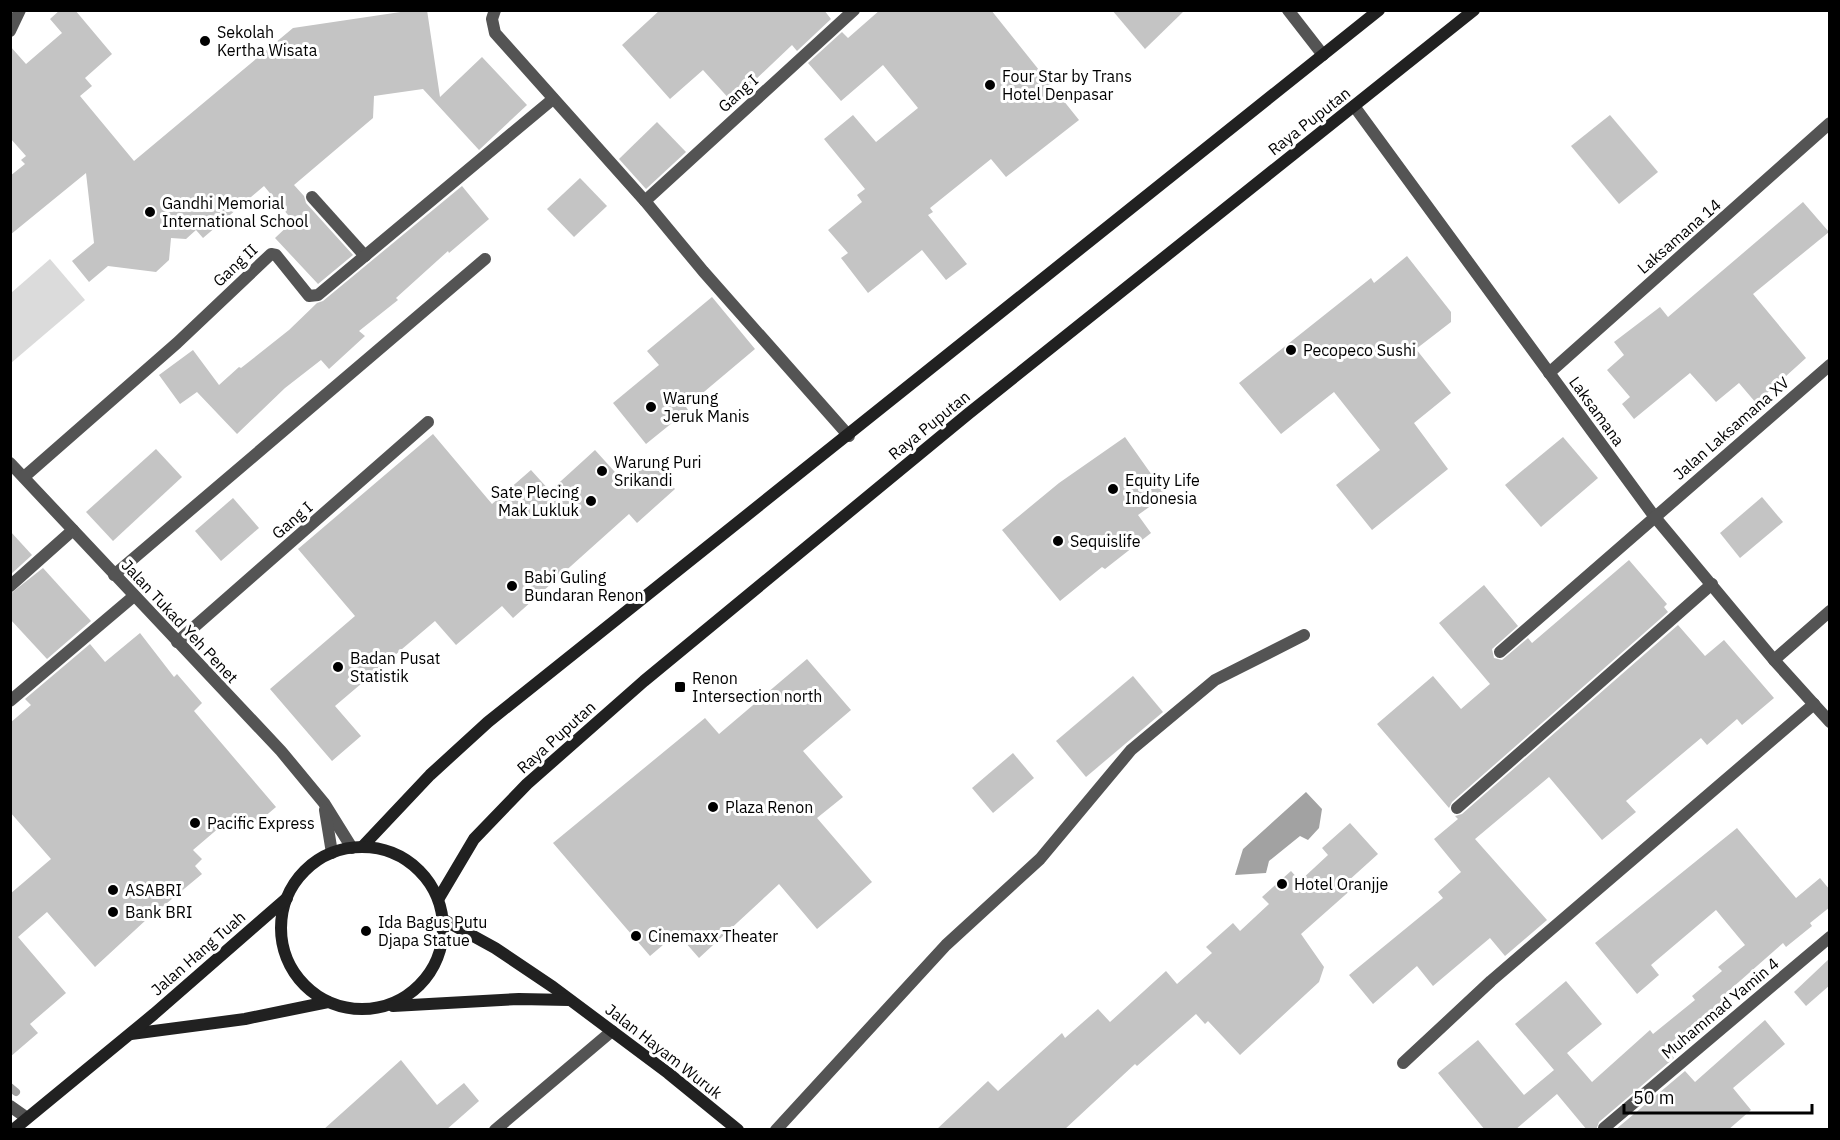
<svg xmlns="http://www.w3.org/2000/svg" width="1840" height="1140" viewBox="0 0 1840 1140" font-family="'IBM Plex Sans',sans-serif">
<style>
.green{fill:#dbdbdb}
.water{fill:#a2a2a2}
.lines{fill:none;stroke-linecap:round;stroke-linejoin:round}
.stream{stroke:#a2a2a2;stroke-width:8}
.building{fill:#c4c4c4}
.minor{stroke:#545454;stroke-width:12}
.tertiary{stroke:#545454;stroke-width:12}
.secondary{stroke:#212121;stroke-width:12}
.poi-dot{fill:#000;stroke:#fff;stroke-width:2}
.labels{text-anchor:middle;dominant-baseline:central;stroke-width:6;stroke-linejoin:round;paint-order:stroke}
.poi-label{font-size:16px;fill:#000;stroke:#fff;text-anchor:start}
.street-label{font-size:16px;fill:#000;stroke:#fff}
</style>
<rect width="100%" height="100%" fill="#fff"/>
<path class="green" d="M 50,259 L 85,300 L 11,363 L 11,293 Z"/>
<path class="water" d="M 1306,792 L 1322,809 L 1319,828 L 1308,840 L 1300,836 L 1269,861 L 1266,873 L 1235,875 L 1243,849 Z"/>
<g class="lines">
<path class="stream" d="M 10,1087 L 16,1092"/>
</g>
<g class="building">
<path d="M 60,10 L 75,10 L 112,54 L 85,78 L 92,86 L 80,96 L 134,161 L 293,28 L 414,10 L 427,10 L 440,97 L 482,57 L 527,105 L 479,150 L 423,89 L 374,96 L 373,118 L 294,185 L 304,196 L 306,203 L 353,255 L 318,284 L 275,238 L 293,221 L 264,186 L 203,238 L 196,230 L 186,239 L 171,238 L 169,260 L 156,272 L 108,266 L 89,282 L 72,261 L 94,243 L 86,173 L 10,235 L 10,176 L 25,164 L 21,160 L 26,156 L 10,138 L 10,46 L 26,64 L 62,33 L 50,19 Z"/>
<path d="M 660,10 L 824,10 L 831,19 L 797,51 L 792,45 L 732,102 L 703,70 L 670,99 L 622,45 Z"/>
<path d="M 880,10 L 991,10 L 1079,120 L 1006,177 L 991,159 L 930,208 L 933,212 L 928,215 L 967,264 L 946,280 L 922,250 L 868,293 L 841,258 L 848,253 L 828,230 L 862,202 L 857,195 L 865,189 L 824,139 L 853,115 L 876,142 L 918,108 L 883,65 L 841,101 L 808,63 L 842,32 L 848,38 Z"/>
<path d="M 1112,10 L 1185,10 L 1145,49 Z"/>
<path d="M 1610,115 L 1658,172 L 1619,204 L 1571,146 Z"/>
<path d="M 657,122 L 686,152 L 646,189 L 619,159 Z"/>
<path d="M 580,178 L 607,206 L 574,237 L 547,209 Z"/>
<path d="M 462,186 L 489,219 L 449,253 L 448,251 L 396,298 L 398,300 L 359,331 L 365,336 L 329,369 L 321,360 L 285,388 L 237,434 L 197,392 L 180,404 L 159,375 L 193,350 L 219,385 L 239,367 L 241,368 L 289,330 L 317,303 L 323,301 Z"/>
<path d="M 1803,202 L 1829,232 L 1753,294 L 1806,358 L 1756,403 L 1739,383 L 1716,402 L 1690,373 L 1634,419 L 1622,404 L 1630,397 L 1607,370 L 1624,355 L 1614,342 L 1660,307 L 1668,317 Z"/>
<path d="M 1407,256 L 1451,312 L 1451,322 L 1416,349 L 1451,393 L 1414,423 L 1448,469 L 1372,530 L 1336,485 L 1380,450 L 1334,392 L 1281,434 L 1239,383 L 1371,278 L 1374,283 Z"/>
<path d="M 712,297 L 755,349 L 686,407 L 688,410 L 646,444 L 613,403 L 659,365 L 647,351 Z"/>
<path d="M 433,434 L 492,504 L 531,470 L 550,491 L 595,450 L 624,482 L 649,459 L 675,489 L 637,523 L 629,514 L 513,618 L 502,606 L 456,645 L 435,621 L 335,706 L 361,736 L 332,761 L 270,689 L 355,616 L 298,549 Z"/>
<path d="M 1125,437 L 1166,495 L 1138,515 L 1151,533 L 1105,569 L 1102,567 L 1060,601 L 1002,530 L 1059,483 Z"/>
<path d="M 1563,437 L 1598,478 L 1541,527 L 1505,485 Z"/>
<path d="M 156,449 L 182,477 L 113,541 L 86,512 Z"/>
<path d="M 1762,497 L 1783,522 L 1740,558 L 1720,533 Z"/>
<path d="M 233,498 L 259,528 L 221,561 L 195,531 Z"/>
<path d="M 10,531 L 32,555 L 10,575 Z"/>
<path d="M 1629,560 L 1667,604 L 1664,607 L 1668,612 L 1452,802 L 1449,808 L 1377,724 L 1433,676 L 1461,709 L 1490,684 L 1439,623 L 1484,585 L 1518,626 L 1492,649 L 1494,658 L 1502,660 L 1528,638 L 1532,643 Z"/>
<path d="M 43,568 L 91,621 L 47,659 L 10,619 L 10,594 Z"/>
<path d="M 1678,625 L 1705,656 L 1724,640 L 1774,698 L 1742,725 L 1737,719 L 1707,745 L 1701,738 L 1626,801 L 1636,812 L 1602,840 L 1549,777 L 1475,839 L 1547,920 L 1505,956 L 1490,938 L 1433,986 L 1417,966 L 1373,1004 L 1349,975 L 1443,898 L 1438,892 L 1461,872 L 1434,839 L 1458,819 L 1455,816 L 1462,814 Z"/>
<path d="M 140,633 L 174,677 L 177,674 L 202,703 L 194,711 L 276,807 L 248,831 L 234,815 L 193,850 L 202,859 L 195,866 L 202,874 L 161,908 L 160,907 L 95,967 L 47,912 L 18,937 L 66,993 L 30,1024 L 38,1033 L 10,1057 L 10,894 L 51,859 L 10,812 L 10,723 L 31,705 L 25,699 L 90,644 L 105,662 Z"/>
<path d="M 807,659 L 851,710 L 803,751 L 843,797 L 817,818 L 872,882 L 817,929 L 779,884 L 699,958 L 677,933 L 650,956 L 553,843 L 705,718 L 719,734 Z"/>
<path d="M 1133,676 L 1163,712 L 1086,777 L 1056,741 Z"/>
<path d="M 1013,753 L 1034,778 L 993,813 L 972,788 Z"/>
<path d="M 1350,823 L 1378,854 L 1347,882 L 1353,888 L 1301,934 L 1324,967 L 1319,982 L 1240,1055 L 1208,1021 L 1205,1024 L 1196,1014 L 1137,1066 L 1135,1064 L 1064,1130 L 936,1130 L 988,1081 L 998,1091 L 1062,1033 L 1065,1038 L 1098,1009 L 1110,1022 L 1166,971 L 1177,984 L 1212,953 L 1206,947 L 1233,923 L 1240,931 L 1269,904 L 1262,897 L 1291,871 L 1300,881 L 1328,855 L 1322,848 Z"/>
<path d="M 1737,828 L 1796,898 L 1820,878 L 1830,890 L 1830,907 L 1810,923 L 1812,926 L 1786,947 L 1783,943 L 1724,995 L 1730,1002 L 1670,1053 L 1674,1058 L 1599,1122 L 1596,1130 L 1587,1130 L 1557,1094 L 1515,1130 L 1485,1130 L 1438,1073 L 1478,1040 L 1524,1095 L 1554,1070 L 1515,1024 L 1566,981 L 1602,1024 L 1567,1053 L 1592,1082 L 1650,1030 L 1653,1034 L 1695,1000 L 1692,996 L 1722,971 L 1718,967 L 1745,945 L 1716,910 L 1651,965 L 1659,975 L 1637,994 L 1595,943 Z"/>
<path d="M 1830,958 L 1830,985 L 1806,1006 L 1794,992 Z"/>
<path d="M 1765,1020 L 1785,1044 L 1733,1088 L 1751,1110 L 1728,1130 L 1615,1130 L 1685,1071 L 1695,1082 Z"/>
<path d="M 401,1060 L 437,1105 L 464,1083 L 479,1101 L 446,1130 L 323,1130 Z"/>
</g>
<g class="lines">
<g class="minor">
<path d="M 495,10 L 492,19 L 495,33 L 645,201 L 703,271 L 849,436"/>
<path d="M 10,31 L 20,10"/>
<path d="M 1354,106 L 1654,516 L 1774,660 L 1830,722"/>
<path d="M 312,197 L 365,256"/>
<path d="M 645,201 L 854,10"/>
<path d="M 1549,373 L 1830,123"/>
<path d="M 10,463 L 281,751 L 324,803 L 352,848"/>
<path d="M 24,477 L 177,343 L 271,254 L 276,255 L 309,296 L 318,295 L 553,99"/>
<path d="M 114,575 L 485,259"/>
<path d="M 10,586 L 73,530"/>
<path d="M 177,642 L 428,422"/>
<path d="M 1500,652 L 1830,365"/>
<path d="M 1774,660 L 1830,611"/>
<path d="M 10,701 L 134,596"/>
<path d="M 1457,808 L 1712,584"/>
<path d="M 325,810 L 332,853"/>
<path d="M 1403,1063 L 1491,981 L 1814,704"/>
<path d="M 10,1106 L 27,1118"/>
<path d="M 1604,1128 L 1830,937"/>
<path d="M 495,1130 L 612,1031"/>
<path d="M 776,1130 L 946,945 L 1040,859 L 1131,750 L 1215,680 L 1304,635"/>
</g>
<path class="tertiary" d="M 1288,10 L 1323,55"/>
<g class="secondary">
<path d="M 363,846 L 430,775 L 488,722 L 1379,10"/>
<circle cx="362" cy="928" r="81"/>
<path d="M 439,898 L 474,839 L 527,784 L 644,681 L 968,414 L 1474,10"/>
<path d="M 444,920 L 495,948 L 553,987 L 668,1073 L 738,1130"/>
<path d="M 393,1006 L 519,999 L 569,1000"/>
<path d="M 131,1034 L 245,1019 L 328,1002"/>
<path d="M 13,1130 L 154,1014 L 287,898"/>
</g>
</g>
<g class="poi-dot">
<circle cx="205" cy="41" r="6"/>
<circle cx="990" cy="85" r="6"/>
<circle cx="150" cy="212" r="6"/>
<circle cx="1291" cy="350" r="6"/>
<circle cx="651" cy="407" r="6"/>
<circle cx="602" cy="471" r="6"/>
<circle cx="1113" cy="489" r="6"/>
<circle cx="591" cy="501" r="6"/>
<circle cx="1058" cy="541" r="6"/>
<circle cx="512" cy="586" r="6"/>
<circle cx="338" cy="667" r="6"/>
<rect x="674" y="681" width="12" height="12" rx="3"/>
<circle cx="713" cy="807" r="6"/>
<circle cx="195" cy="823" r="6"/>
<circle cx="1282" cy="884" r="6"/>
<circle cx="113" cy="890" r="6"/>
<circle cx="113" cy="912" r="6"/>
<circle cx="366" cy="931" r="6"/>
<circle cx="636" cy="936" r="6"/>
</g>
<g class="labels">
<g class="poi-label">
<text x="217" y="32">Sekolah<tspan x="217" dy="18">Kertha Wisata</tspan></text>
<text x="1002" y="76">Four Star by Trans<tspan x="1002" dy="18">Hotel Denpasar</tspan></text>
<text x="162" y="203">Gandhi Memorial<tspan x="162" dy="18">International School</tspan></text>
<text x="1303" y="350">Pecopeco Sushi</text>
<text x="663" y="398">Warung<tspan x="663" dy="18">Jeruk Manis</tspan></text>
<text x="614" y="462">Warung Puri<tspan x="614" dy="18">Srikandi</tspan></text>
<text x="1125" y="480">Equity Life<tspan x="1125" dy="18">Indonesia</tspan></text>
<text x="579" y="492" text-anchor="end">Sate Plecing<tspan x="579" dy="18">Mak Lukluk</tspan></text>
<text x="1070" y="541">Sequislife</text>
<text x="524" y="577">Babi Guling<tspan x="524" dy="18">Bundaran Renon</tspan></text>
<text x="350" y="658">Badan Pusat<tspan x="350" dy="18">Statistik</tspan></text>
<text x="692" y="678">Renon<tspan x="692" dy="18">Intersection north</tspan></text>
<text x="725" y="807">Plaza Renon</text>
<text x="207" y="823">Pacific Express</text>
<text x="1294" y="884">Hotel Oranjje</text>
<text x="125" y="890">ASABRI</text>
<text x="125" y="912">Bank BRI</text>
<text x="378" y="922">Ida Bagus Putu<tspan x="378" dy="18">Djapa Statue</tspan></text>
<text x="648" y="936">Cinemaxx Theater</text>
</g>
<g class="street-label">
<text transform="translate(738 93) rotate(-42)">Gang I</text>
<text transform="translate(1309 121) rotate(-38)">Raya Puputan</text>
<text transform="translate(1679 236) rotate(-41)">Laksamana 14</text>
<text transform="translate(235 265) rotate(-43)">Gang II</text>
<text transform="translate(1597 411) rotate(54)">Laksamana</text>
<text transform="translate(929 425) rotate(-39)">Raya Puputan</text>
<text transform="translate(1731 428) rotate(-41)">Jalan Laksamana XV</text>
<text transform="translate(292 520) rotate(-41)">Gang I</text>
<text transform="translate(180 621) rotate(47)">Jalan Tukad Yeh Penet</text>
<text transform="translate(556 737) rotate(-42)">Raya Puputan</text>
<text transform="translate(198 953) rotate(-41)">Jalan Hang Tuah</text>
<text transform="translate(1720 1008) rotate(-40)">Muhammad Yamin 4</text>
<text transform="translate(664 1051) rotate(38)">Jalan Hayam Wuruk</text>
</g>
</g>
<rect width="1840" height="1140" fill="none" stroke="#000000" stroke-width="24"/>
<path d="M1624 1104v9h188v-9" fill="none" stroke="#000000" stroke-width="3"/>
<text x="1633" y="1104" font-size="18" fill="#000000" stroke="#ffffff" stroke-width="4.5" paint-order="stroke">50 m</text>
</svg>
